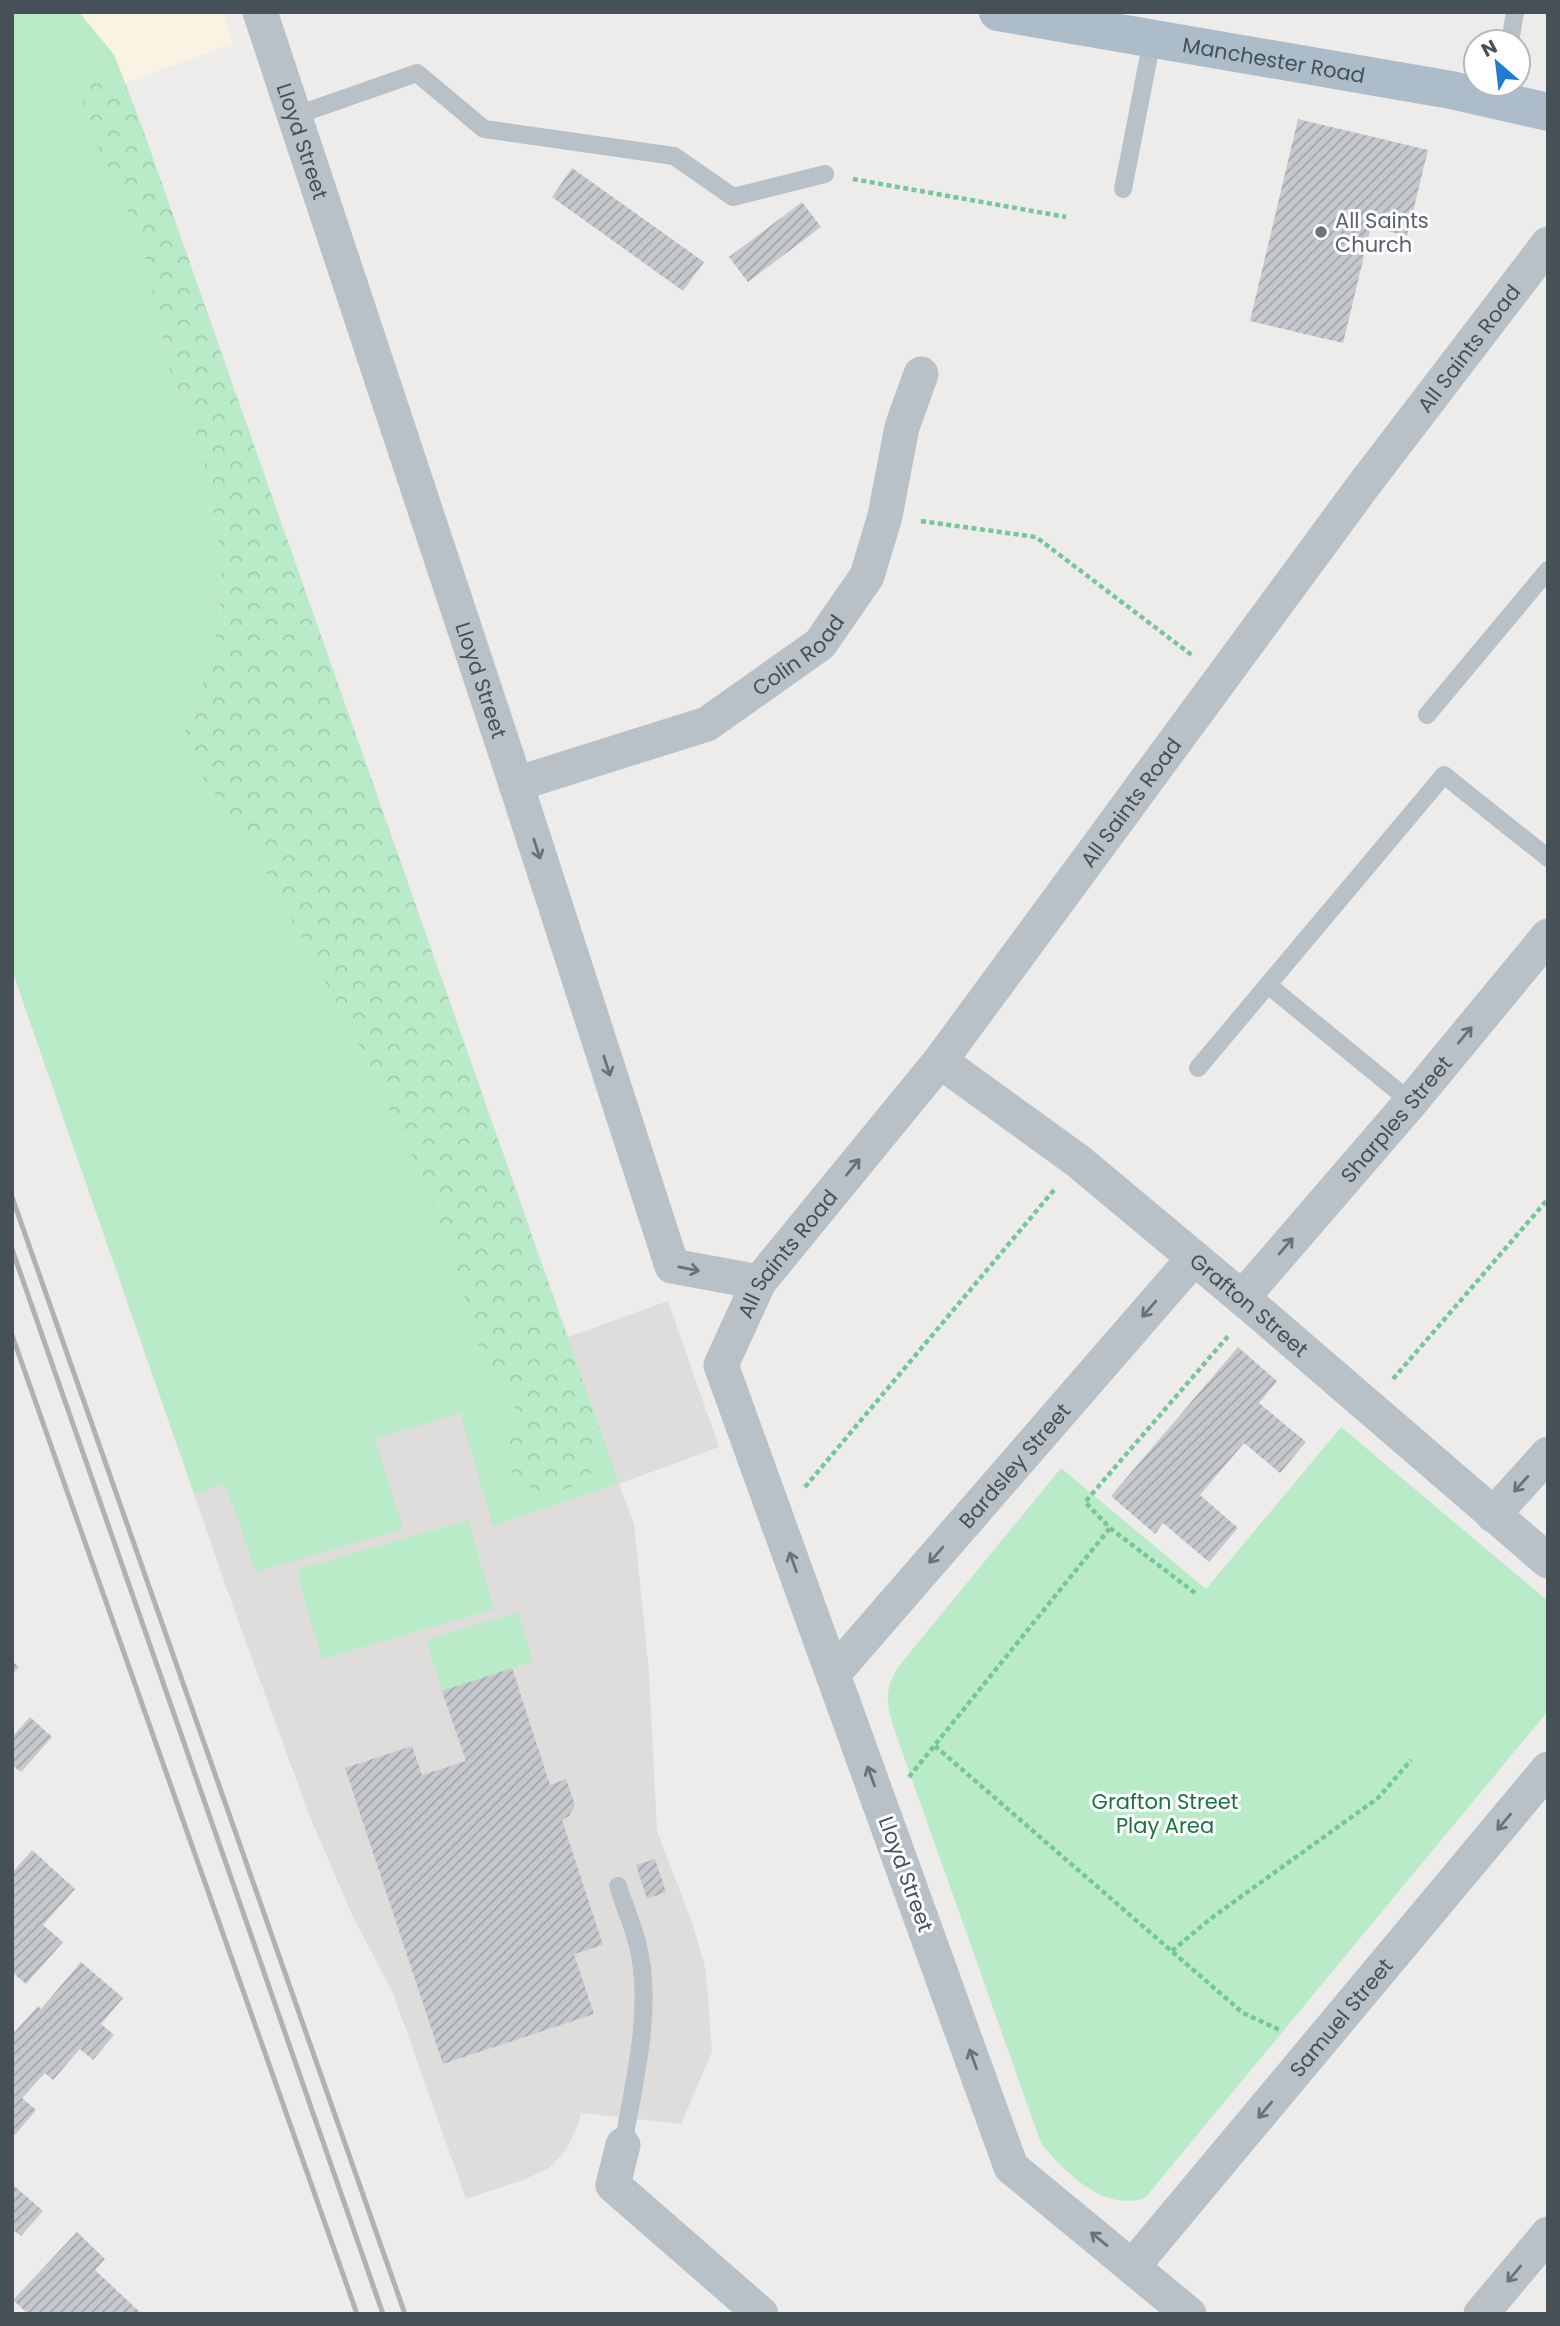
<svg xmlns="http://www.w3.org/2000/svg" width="1560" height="2326" viewBox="0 0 1560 2326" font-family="Poppins,sans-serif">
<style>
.commercial{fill:#faf2e3}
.education{fill:#dfdcdc}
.green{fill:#baebc9}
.forest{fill:url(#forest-crowns)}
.building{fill:url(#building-hatch)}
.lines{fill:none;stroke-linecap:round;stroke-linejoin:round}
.path{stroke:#74c798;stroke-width:4.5;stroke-dasharray:5 3.5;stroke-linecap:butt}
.service{stroke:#b7c1c7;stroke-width:18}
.minor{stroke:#b7c1c7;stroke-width:35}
.primary{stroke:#acbdc9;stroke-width:38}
.rail{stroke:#aeb1b5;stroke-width:5}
.oneway{stroke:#677279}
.worship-dot{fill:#6b7280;stroke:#fff;stroke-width:2.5}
.labels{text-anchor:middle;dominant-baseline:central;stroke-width:6;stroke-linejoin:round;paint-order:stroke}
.street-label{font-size:21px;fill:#455057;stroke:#fff}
.worship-label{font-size:21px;fill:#5b616d;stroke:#fff;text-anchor:start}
.park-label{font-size:21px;fill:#1a7441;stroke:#fff}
</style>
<defs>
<pattern id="forest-crowns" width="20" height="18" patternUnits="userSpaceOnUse" patternTransform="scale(1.75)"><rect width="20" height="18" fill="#baebc9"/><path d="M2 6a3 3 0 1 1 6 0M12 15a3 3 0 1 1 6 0" fill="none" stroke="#a1cbaf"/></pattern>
<pattern id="building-hatch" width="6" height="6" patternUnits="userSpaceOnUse" patternTransform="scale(1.75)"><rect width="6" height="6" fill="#c5c9ce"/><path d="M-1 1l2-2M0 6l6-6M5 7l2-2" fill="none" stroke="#a2a6aa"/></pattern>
</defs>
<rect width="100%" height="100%" fill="#eeebeb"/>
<path class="commercial" d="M 79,12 L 222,12 L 234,43 L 125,83 L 114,55 Z"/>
<path class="education" d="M 12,12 L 79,12 L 114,55 L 142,127 L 568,1337 L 668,1301 L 719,1447 L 619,1484 L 634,1524 L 649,1672 L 657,1831 L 694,1928 L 706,1971 L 712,2052 L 681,2124 L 581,2113 L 578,2125 L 566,2150 L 549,2168 L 523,2180 L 466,2199 L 393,1993 L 353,1917 L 310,1817 L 236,1615 L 12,970 Z"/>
<g class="green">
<path d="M 12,12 L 79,12 L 114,55 L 125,83 L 114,77 L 88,128 L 117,182 L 143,249 L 171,376 L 201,446 L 212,500 L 222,567 L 220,607 L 214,645 L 196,705 L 182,738 L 186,755 L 249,840 L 355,1038 L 425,1183 L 454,1258 L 477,1341 L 495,1381 L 513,1380 L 575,1358 L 619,1483 L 493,1526 L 460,1413 L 375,1439 L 403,1529 L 256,1572 L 225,1484 L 194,1494 L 12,970 Z"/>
<path d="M 1341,1427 L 1548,1601 L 1548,1711 L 1145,2198 C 1104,2212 1065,2173 1041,2143 L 899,1743 C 888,1710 879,1691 903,1661 L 1061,1468 L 1206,1589 Z"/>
<path d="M 468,1520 L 494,1609 L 322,1659 L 296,1570 Z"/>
<path d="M 518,1612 L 533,1662 L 442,1691 L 426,1640 Z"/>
</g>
<path class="forest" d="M 114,77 L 125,83 L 142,127 L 601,1433 C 595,1468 597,1483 557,1491 C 547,1493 530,1490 522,1482 C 519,1479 512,1475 511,1471 C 508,1465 508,1450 508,1444 C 509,1426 529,1380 495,1381 L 484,1369 L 454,1258 L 425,1183 L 355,1038 L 249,840 L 186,755 L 182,738 L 196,705 L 214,645 L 220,607 L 222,567 L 212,500 L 201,446 L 171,376 L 143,249 L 117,182 L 88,128 L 84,111 L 82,97 L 87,87 L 98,78 Z"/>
<g class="building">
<path d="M 1298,119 L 1428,150 L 1407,236 L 1371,227 L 1343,343 L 1250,321 Z"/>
<path d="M 572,168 L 704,262 L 683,291 L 552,197 Z"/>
<path d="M 802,202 L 821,227 L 748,282 L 729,257 Z"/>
<path d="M 1238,1347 L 1277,1381 L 1259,1403 L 1306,1442 L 1280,1473 L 1244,1443 L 1200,1495 L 1238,1528 L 1209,1562 L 1163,1523 L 1155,1534 L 1111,1496 Z"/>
<path d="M 12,1661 L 19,1667 L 12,1675 Z"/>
<path d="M 512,1668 L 550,1785 L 566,1779 L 575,1805 L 569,1816 L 562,1820 L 603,1945 L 574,1954 L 594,2014 L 443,2064 L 345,1768 L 412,1746 L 422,1775 L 466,1761 L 442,1691 Z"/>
<path d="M 30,1717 L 52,1737 L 21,1772 L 12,1765 L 12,1737 Z"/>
<path d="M 32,1850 L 75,1889 L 43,1925 L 63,1942 L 26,1984 L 12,1972 L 12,1873 Z"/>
<path d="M 655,1859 L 666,1892 L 647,1899 L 636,1865 Z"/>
<path d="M 81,1962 L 123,1998 L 101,2024 L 114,2035 L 93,2060 L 80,2049 L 53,2080 L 45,2073 L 22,2098 L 36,2110 L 15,2135 L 12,2133 L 12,2035 L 38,2006 L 41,2009 Z"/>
<path d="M 12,2184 L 43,2211 L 21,2236 L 12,2229 Z"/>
<path d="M 77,2232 L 105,2259 L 95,2270 L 142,2314 L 28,2314 L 13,2300 Z"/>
</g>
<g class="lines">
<g class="path">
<path d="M 853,179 L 1066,217"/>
<path d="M 921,521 L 1036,537 L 1193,656"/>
<path d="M 1393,1379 L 1548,1199"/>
<path d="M 805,1487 L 1054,1190"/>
<path d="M 1195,1593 L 1110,1528 L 1085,1502 L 1229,1335"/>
<path d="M 935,1746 L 1243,2013 L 1282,2031"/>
<path d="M 909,1777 L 1110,1528"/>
<path d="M 1172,1951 L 1210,1919 L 1378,1798 L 1411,1760"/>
</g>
<g class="service">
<path d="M 1510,42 L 1515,12"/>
<path d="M 294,116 L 417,73 L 484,129 L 674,156 L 733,197 L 825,174"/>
<path d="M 1123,189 L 1152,40"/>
<path d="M 1427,715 L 1548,570"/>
<path d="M 1268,985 L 1411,1102"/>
<path d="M 1198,1068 L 1444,775 L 1548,858"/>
<path d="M 618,1886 C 624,1905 632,1923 637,1942 C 654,2005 634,2083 623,2145"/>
</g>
<g class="minor">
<path id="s1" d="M 260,12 L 516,784 L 672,1266 L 759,1282"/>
<path id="s2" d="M 516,784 L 707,724 L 820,644 L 867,576 L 885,516 L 902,427 L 921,374"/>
<path id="s3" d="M 940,1061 L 1078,1161 L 1253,1307 L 1548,1561"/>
<path id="s4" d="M 1242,1298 L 1411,1102 L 1548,936"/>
<path d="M 1493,1515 L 1548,1454"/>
<path id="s5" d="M 834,1673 L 1194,1258"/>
<path d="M 623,2145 L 613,2185 L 761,2314"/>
<path id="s6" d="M 1133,2266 L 1548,1769"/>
<path id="s7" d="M 1189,2314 L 1011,2167 L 721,1365 L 759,1282 L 940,1061 L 1363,486 L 1548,244"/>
<path d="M 1481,2314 L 1548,2234"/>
</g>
<path class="primary" id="s8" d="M 998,12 L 1451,90 L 1548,112"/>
<g class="rail">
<path d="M 12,1197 L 405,2314"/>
<path d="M 12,1249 L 383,2314"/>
<path d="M 12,1335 L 357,2314"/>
</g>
</g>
<defs><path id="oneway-shaft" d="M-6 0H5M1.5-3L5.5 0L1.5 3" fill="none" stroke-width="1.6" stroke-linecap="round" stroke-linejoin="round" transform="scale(1.75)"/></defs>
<g class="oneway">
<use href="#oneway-shaft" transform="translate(537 849) rotate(72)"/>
<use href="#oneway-shaft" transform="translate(1465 1035) rotate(-50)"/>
<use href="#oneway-shaft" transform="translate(607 1066) rotate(72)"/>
<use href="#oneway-shaft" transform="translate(853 1167) rotate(-51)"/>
<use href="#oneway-shaft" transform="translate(1286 1246) rotate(-49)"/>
<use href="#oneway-shaft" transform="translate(689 1269) rotate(11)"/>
<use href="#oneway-shaft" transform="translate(1149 1309) rotate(131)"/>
<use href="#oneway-shaft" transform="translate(1521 1484) rotate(132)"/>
<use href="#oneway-shaft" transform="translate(936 1555) rotate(131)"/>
<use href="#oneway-shaft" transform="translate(793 1562) rotate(-110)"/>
<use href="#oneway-shaft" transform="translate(871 1776) rotate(-110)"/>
<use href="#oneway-shaft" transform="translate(1504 1822) rotate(130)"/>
<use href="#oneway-shaft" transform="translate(973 2059) rotate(-110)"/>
<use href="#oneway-shaft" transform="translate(1265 2110) rotate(130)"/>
<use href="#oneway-shaft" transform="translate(1099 2239) rotate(-141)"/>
<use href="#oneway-shaft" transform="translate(1514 2274) rotate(130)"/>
</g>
<circle class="worship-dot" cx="1321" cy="232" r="7"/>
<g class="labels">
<g class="street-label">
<text stroke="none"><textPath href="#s8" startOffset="280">Manchester Road</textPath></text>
<text stroke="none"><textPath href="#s1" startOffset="136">Lloyd Street</textPath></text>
<text stroke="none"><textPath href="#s7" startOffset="2348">All Saints Road</textPath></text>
<text stroke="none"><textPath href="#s2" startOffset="315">Colin Road</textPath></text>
<text stroke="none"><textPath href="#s1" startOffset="704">Lloyd Street</textPath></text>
<text stroke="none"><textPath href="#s7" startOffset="1782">All Saints Road</textPath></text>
<text stroke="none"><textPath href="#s4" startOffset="236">Sharples Street</textPath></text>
<text stroke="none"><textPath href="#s7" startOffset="1214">All Saints Road</textPath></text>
<text stroke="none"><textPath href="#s3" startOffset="394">Grafton Street</textPath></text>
<text stroke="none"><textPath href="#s5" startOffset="275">Bardsley Street</textPath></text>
<text transform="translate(906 1874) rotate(70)">Lloyd Street</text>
<text stroke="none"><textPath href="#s6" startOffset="324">Samuel Street</textPath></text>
</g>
<g class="worship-label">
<text x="1335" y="220">All Saints<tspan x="1335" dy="24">Church</tspan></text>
</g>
<g class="park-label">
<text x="1165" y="1801">Grafton Street<tspan x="1165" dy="24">Play Area</tspan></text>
</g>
</g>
<rect width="1560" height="2326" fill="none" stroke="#455057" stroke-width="28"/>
<g transform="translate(1497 63) rotate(332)"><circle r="33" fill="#ffffff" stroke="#b5b9bc" stroke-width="2"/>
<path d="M0-5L12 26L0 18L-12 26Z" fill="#217bd2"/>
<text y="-10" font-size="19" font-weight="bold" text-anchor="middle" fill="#455057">N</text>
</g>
</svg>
